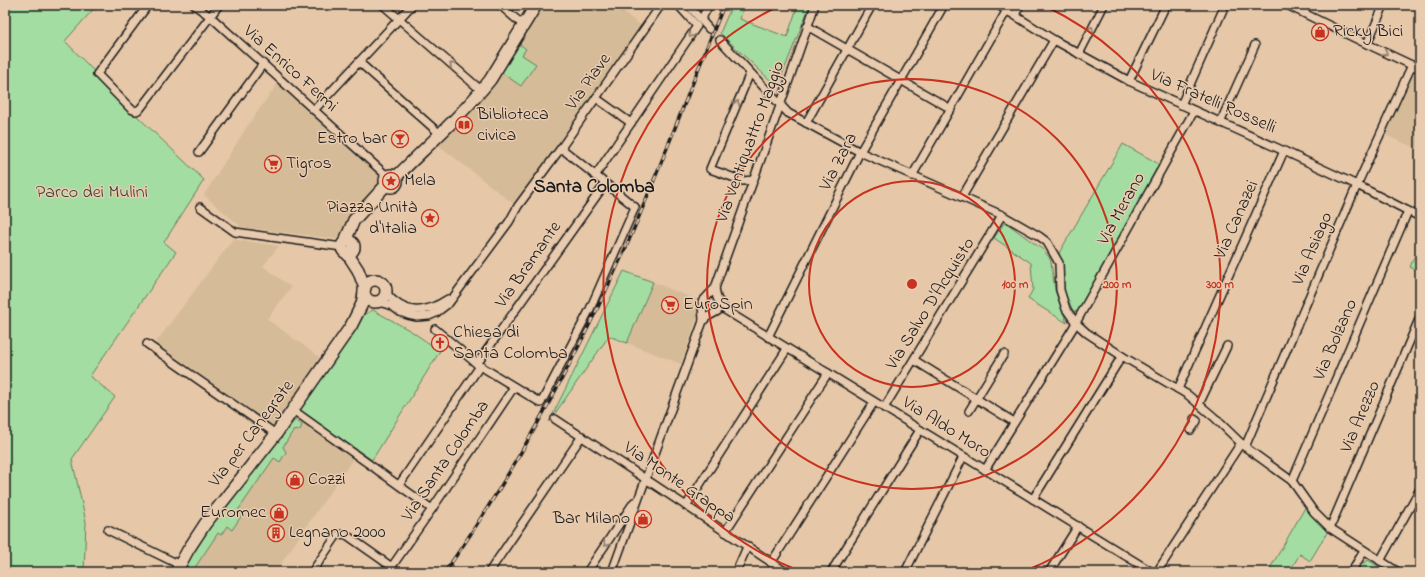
<svg xmlns="http://www.w3.org/2000/svg" width="1425" height="577" viewBox="0 0 1425 577" font-family="'Indie Flower',sans-serif">
<style>
.built{fill:#d6bb98}
.green{fill:#a4dda2;stroke:#607c5f}
.lines{fill:none;stroke-linecap:round;stroke-linejoin:round}
.street-tunnel{stroke:#bea68c;stroke-width:7;stroke-dasharray:7 3.5;stroke-linecap:butt}
.street-casing{stroke:#1c1c1c;stroke-width:10}
.secondary-casing{stroke:#1c1c1c;stroke-width:14}
.street{stroke:#e9cbaf;stroke-width:7}
.secondary{stroke:#e9cbaf;stroke-width:11}
.rail-casing{stroke:#1c1c1c;stroke-width:3.5}
.rail{stroke:#e9cbaf;stroke-width:2;stroke-dasharray:6;stroke-linecap:butt}
.oneway{stroke:#8d7c6d}
.ring{fill:none;stroke:#c8321e;stroke-width:2}
.labels{text-anchor:middle;dominant-baseline:central;stroke-width:3;stroke-linejoin:round;paint-order:stroke}
.poi-label{font-size:18px;fill:#1c1c1c;stroke:#e9cbaf;text-anchor:start}
.street-label{font-size:18px;fill:#1c1c1c;stroke:#e9cbaf}
.park-label{font-size:18px;fill:#374337;stroke:#e9cbaf}
.neighbourhood-label{font-size:19px;font-weight:bold;fill:#1c1c1c;stroke:#e9cbaf}
.centre{fill:#c8321e;stroke:#e9cbaf;stroke-width:2}
.ring-label{font-size:12px;text-anchor:middle;font-weight:bold;fill:#c8321e;stroke:#e9cbaf;stroke-width:3;stroke-linejoin:round;paint-order:stroke}
</style>
<rect width="100%" height="100%" fill="#e6c8a8"/>
<filter id="ink" filterUnits="userSpaceOnUse"><feTurbulence type="fractalNoise" baseFrequency=".025" numOctaves="2"/><feDisplacementMap in="SourceGraphic" scale="8" xChannelSelector="R" yChannelSelector="G"/><feConvolveMatrix kernelMatrix="1 2 1 2 8 2 1 2 1" color-interpolation-filters="sRGB"/></filter>
<g filter="url(#ink)">
<g class="built">
<path d="M 543,5 L 613,5 L 642,26 L 515,205 L 437,144 L 518,43 Z"/>
<path d="M 1412,74 L 1420,78 L 1420,150 L 1383,134 Z"/>
<path d="M 278,83 L 380,171 L 379,187 L 337,239 L 241,227 L 204,195 L 246,128 Z"/>
<path d="M 234,238 L 237,240 L 279,246 L 263,266 L 291,287 L 267,319 L 325,361 L 275,432 L 154,345 Z"/>
<path d="M 653,282 L 697,300 L 699,312 L 681,364 L 627,343 Z"/>
<path d="M 294,418 L 353,459 L 275,572 L 180,572 L 208,527 Z"/>
</g>
<g class="green">
<path d="M 5,5 L 97,5 L 65,41 L 136,115 L 204,180 L 164,242 L 176,252 L 90,376 L 115,397 L 72,459 L 86,522 L 84,572 L 5,572 Z"/>
<path d="M 612,5 L 629,5 L 623,13 Z"/>
<path d="M 732,5 L 744,5 L 740,19 L 787,37 L 798,5 L 810,5 L 780,80 L 776,83 L 772,82 L 720,33 Z"/>
<path d="M 518,43 L 526,49 L 522,55 L 536,64 L 521,86 L 499,71 Z"/>
<path d="M 1123,144 L 1159,164 L 1081,310 L 1077,312 L 1073,311 L 1063,290 L 1063,267 L 1059,253 Z"/>
<path d="M 1005,222 L 1042,249 L 1049,257 L 1051,262 L 1055,290 L 1067,323 L 1028,299 L 1033,289 L 1031,263 L 994,238 Z"/>
<path d="M 1420,243 L 1420,272 L 1410,267 Z"/>
<path d="M 624,271 L 653,282 L 627,343 L 609,336 L 549,422 Z"/>
<path d="M 373,310 L 411,331 L 440,351 L 372,460 L 299,410 L 360,317 Z"/>
<path d="M 295,420 L 302,425 L 300,430 L 293,431 L 283,447 L 286,452 L 280,462 L 274,458 L 237,512 L 242,515 L 232,530 L 227,526 L 221,535 L 218,533 L 192,572 L 182,572 L 209,528 Z"/>
<path d="M 1306,506 L 1315,518 L 1328,531 L 1310,561 L 1300,554 L 1289,572 L 1268,572 Z"/>
<path d="M 1368,560 L 1388,572 L 1357,572 L 1361,565 Z"/>
</g>
<g class="lines">
<path class="street-tunnel" d="M 709,29 L 720,40"/>
<g class="street-casing">
<g id="street">
<path d="M 148,5 L 97,74 L 131,109 L 136,111 L 140,109 L 219,5"/>
<path d="M 194,5 L 211,17 L 387,176"/>
<path d="M 383,5 L 482,91"/>
<path d="M 500,5 L 523,25"/>
<path d="M 688,5 L 709,29"/>
<path d="M 998,5 L 1054,40 L 1129,81 L 1284,151 L 1357,185 L 1420,217"/>
<path d="M 1287,5 L 1367,44 L 1420,69"/>
<path d="M 1303,12 L 1306,5"/>
<path d="M 1015,15 L 1020,5"/>
<path d="M 701,20 L 709,5"/>
<path d="M 807,26 L 951,109"/>
<path d="M 720,40 L 788,113 L 860,152 L 1002,215 L 1039,236 L 1047,242 L 1059,263 L 1060,290 L 1066,309 L 1076,323 L 1087,333 L 1122,356 L 1188,395 L 1214,417 L 1245,447 L 1292,481 L 1314,512 L 1330,528 L 1398,572"/>
<path d="M 1367,44 L 1384,5"/>
<path d="M 1079,54 L 1104,5"/>
<path d="M 359,62 L 440,134"/>
<path d="M 750,73 L 710,169 L 743,181 L 753,180"/>
<path d="M 1129,81 L 1166,5"/>
<path d="M 596,98 L 631,123"/>
<path d="M 1181,105 L 1225,5"/>
<path d="M 314,110 L 412,5"/>
<path d="M 806,123 L 872,5"/>
<path d="M 1220,123 L 1255,45"/>
<path d="M 199,152 L 263,64"/>
<path d="M 595,176 L 697,26 L 678,5"/>
<path d="M 912,176 L 1007,10"/>
<path d="M 962,197 L 1054,40"/>
<path d="M 200,207 L 235,232 L 342,247"/>
<path d="M 715,288 L 717,298 L 725,310 L 1152,572"/>
<path d="M 386,293 C 405,316 425,314 448,299"/>
<path d="M 379,302 L 392,306 L 400,312 L 408,315 L 417,317 L 429,316 L 436,313 L 449,303 L 509,222 L 518,206 L 561,148 L 661,5"/>
<path d="M 703,321 L 707,317 L 718,311 L 720,304"/>
<path d="M 435,329 L 477,364 L 541,403 L 590,309 L 635,207 L 561,148"/>
<path d="M 768,337 L 860,152 L 944,5"/>
<path d="M 147,344 L 276,434"/>
<path d="M 914,360 L 1014,422"/>
<path d="M 477,364 L 605,184"/>
<path d="M 1178,389 L 1284,151"/>
<path d="M 1199,404 L 1227,346"/>
<path d="M 884,408 L 1002,215"/>
<path d="M 293,410 L 432,509"/>
<path d="M 969,411 L 1004,354"/>
<path d="M 555,419 L 786,572"/>
<path d="M 1191,430 L 1197,421 L 1194,419"/>
<path d="M 1245,447 L 1357,185 L 1412,65"/>
<path d="M 985,470 L 1073,328 L 1194,111"/>
<path d="M 1292,481 L 1408,211"/>
<path d="M 399,485 L 480,366"/>
<path d="M 1033,499 L 1122,356"/>
<path d="M 686,506 L 787,349"/>
<path d="M 1330,528 L 1420,317"/>
<path d="M 108,530 L 180,565"/>
<path d="M 725,532 L 828,373"/>
<path d="M 1380,561 L 1420,489"/>
<path d="M 771,563 L 874,402"/>
<path d="M 312,572 L 337,535 L 345,534 L 392,567"/>
<path d="M 388,572 L 432,509 L 514,387"/>
<path d="M 489,572 L 582,436"/>
<path d="M 587,572 L 634,502"/>
<path d="M 612,572 L 703,321 L 702,302 L 715,288 C 748,194 783,100 815,5"/>
<path d="M 736,572 L 747,547"/>
<path d="M 831,572 L 920,430"/>
<path d="M 905,572 L 963,457"/>
<path d="M 1049,572 L 1078,526"/>
<path d="M 1157,572 L 1241,443"/>
<path d="M 1351,572 L 1364,551"/>
</g>
</g>
<g class="secondary-casing">
<g id="secondary">
<circle cx="391" cy="181" r="6"/>
<path d="M 396,177 C 428,145 462,115 490,80 L 536,5"/>
<circle cx="348" cy="247" r="6"/>
<path d="M 345,241 L 354,220 L 386,185"/>
<path d="M 347,253 L 358,270 L 365,288"/>
<circle cx="375" cy="291" r="11"/>
<path d="M 176,572 L 188,550 L 205,524 L 276,434 L 351,326 L 362,304 L 364,293"/>
</g>
</g>
<use href="#street" class="street"/>
<use href="#secondary" class="secondary"/>
<g class="rail-casing">
<path id="rail" d="M 445,572 C 516,470 575,360 626,247 C 661,167 691,85 724,5"/>
</g>
<use href="#rail" class="rail"/>
</g>
<defs><path id="oneway-chevron" d="M-2-3.5L2.5 0L-2 3.5" fill="none" stroke-width="1.6" stroke-linecap="round" stroke-linejoin="round"/></defs>
<g class="oneway">
<use href="#oneway-chevron" transform="translate(1091 29) rotate(-63)"/>
<use href="#oneway-chevron" transform="translate(691 35) rotate(124)"/>
<use href="#oneway-chevron" transform="translate(1385 53) rotate(24)"/>
<use href="#oneway-chevron" transform="translate(452 65) rotate(-139)"/>
<use href="#oneway-chevron" transform="translate(737 103) rotate(-67)"/>
<use href="#oneway-chevron" transform="translate(606 544) rotate(124)"/>
</g>
</g>
<g class="ring">
<circle cx="912" cy="284" r="103"/>
<circle cx="912" cy="284" r="205"/>
<path d="M802 572A308 308 0 0 1 779 6M1045 6A308 308 0 0 1 1022 572"/>
</g>
<defs>
<g id="shop-ring" transform="scale(0.9)"><circle r="9.5" fill="#e9cbaf" stroke="#c8321e" stroke-width="1.5"/><path d="M-5-2.5h2.3a2.7 3.5 0 0 1 5.4 0H5L5.5 6h-11ZM-1.5-2.5h3a1.5 2.3 0 0 0-3 0Z" fill="#c8321e"/></g>
<g id="library-ring" transform="scale(0.9)"><circle r="9.5" fill="#e9cbaf" stroke="#c8321e" stroke-width="1.5"/><path d="M-6-4Q-3-5.5-.7-3.5V5Q-3 3-6 4ZM6-4Q3-5.5 .7-3.5V5Q3 3 6 4Z" fill="#c8321e"/></g>
<g id="bar-ring" transform="scale(0.9)"><circle r="9.5" fill="#e9cbaf" stroke="#c8321e" stroke-width="1.5"/><path d="M-6-5H6L.8 .8V4.5H3.5V6h-7V4.5H-.8V.8Z" fill="#c8321e"/></g>
<g id="supermarket-ring" transform="scale(0.9)"><circle r="9.5" fill="#e9cbaf" stroke="#c8321e" stroke-width="1.5"/><path d="M-6-5.5h2.5l.6 2H6L4.5 2H-2.5L-4.4-4H-6ZM-1.5 3.2a1.3 1.3 0 1 0 .1 0ZM3 3.2a1.3 1.3 0 1 0 .1 0Z" fill="#c8321e"/></g>
<g id="sight-ring" transform="scale(0.9)"><circle r="9.5" fill="#e9cbaf" stroke="#c8321e" stroke-width="1.5"/><path d="M0-6L1.8-2.2L6-1.7L2.9 1.2L3.7 5.4L0 3.3L-3.7 5.4L-2.9 1.2L-6-1.7L-1.8-2.2Z" fill="#c8321e"/></g>
<g id="church-ring" transform="scale(0.9)"><circle r="9.5" fill="#e9cbaf" stroke="#c8321e" stroke-width="1.5"/><path d="M-1.2-6h2.4v3.5h3.3v2.4h-3.3V6h-2.4V-.1h-3.3v-2.4h3.3Z" fill="#c8321e"/></g>
<g id="building-ring" transform="scale(0.9)"><circle r="9.5" fill="#e9cbaf" stroke="#c8321e" stroke-width="1.5"/><path d="M-4-6H4V6H1V3H-1V6H-4ZM-2.5-4.3h1.7v1.8h-1.7ZM.8-4.3h1.7v1.8H.8ZM-2.5-1h1.7V.8h-1.7ZM.8-1h1.7V.8H.8Z" fill="#c8321e"/></g>
</defs>
<g fill-rule="evenodd">
<use href="#shop-ring" x="1320" y="32"/>
<use href="#library-ring" x="464" y="125"/>
<use href="#bar-ring" x="400" y="139"/>
<use href="#supermarket-ring" x="273" y="164"/>
<use href="#sight-ring" x="391" y="181"/>
<use href="#sight-ring" x="430" y="218"/>
<use href="#supermarket-ring" x="670" y="305"/>
<use href="#church-ring" x="440" y="343"/>
<use href="#shop-ring" x="295" y="480"/>
<use href="#shop-ring" x="279" y="513"/>
<use href="#shop-ring" x="643" y="519"/>
<use href="#building-ring" x="276" y="533"/>
</g>
<g class="labels">
<g class="poi-label">
<text x="1333" y="32">Ricky Bici</text>
<text x="477" y="115">Biblioteca<tspan x="477" dy="21">civica</tspan></text>
<text x="387" y="139" text-anchor="end">Estro bar</text>
<text x="286" y="164">Tigros</text>
<text x="404" y="181">Mela</text>
<text x="417" y="208" text-anchor="end">Piazza Unità<tspan x="417" dy="21">d'Italia</tspan></text>
<text x="683" y="305">EuroSpin</text>
<text x="453" y="333">Chiesa di<tspan x="453" dy="21">Santa Colomba</tspan></text>
<text x="308" y="480">Cozzi</text>
<text x="266" y="513" text-anchor="end">Euromec</text>
<text x="630" y="519" text-anchor="end">Bar Milano</text>
<text x="289" y="533">Legnano 2000</text>
</g>
<g class="street-label">
<text transform="translate(290 69) rotate(42)">Via Enrico Fermi</text>
<text transform="translate(589 82) rotate(-55)">Via Piave</text>
<text transform="translate(1213 102) rotate(24)">Via Fratelli Rosselli</text>
<text transform="translate(751 142) rotate(-70)">Via Ventiquattro Maggio</text>
<text transform="translate(839 162) rotate(-63)">Via Zara</text>
<text transform="translate(1122 209) rotate(-61)">Via Merano</text>
<text transform="translate(1237 220) rotate(-66)">Via Canazei</text>
<text transform="translate(1313 249) rotate(-67)">Via Asiago</text>
<text transform="translate(529 265) rotate(-55)">Via Bramante</text>
<text transform="translate(931 304) rotate(-58)">Via Salvo D'Acquisto</text>
<text transform="translate(1336 340) rotate(-67)">Via Bolzano</text>
<text transform="translate(1361 417) rotate(-67)">Via Arezzo</text>
<text transform="translate(946 428) rotate(32)">Via Aldo Moro</text>
<text transform="translate(252 434) rotate(-53)">Via per Canegrate</text>
<text transform="translate(446 461) rotate(-56)">Via Santa Colomba</text>
<text transform="translate(679 483) rotate(34)">Via Monte Grappa</text>
</g>
<g class="park-label">
<text x="92" y="193">Parco dei Mulini</text>
</g>
<g class="neighbourhood-label">
<text x="594" y="187">Santa Colomba</text>
</g>
</g>
<circle cx="912" cy="284" r="6" class="centre"/>
<g class="ring-label">
<text x="1015" y="288">100 m</text>
<text x="1117" y="288">200 m</text>
<text x="1220" y="288">300 m</text>
</g>
<rect width="1425" height="577" fill="none" stroke="#e9cbaf" stroke-width="20"/>
<rect x="10" y="10" width="1405" height="557" fill="none" stroke="#1c1c1c" stroke-width="1.5" filter="url(#ink)"/>
</svg>
